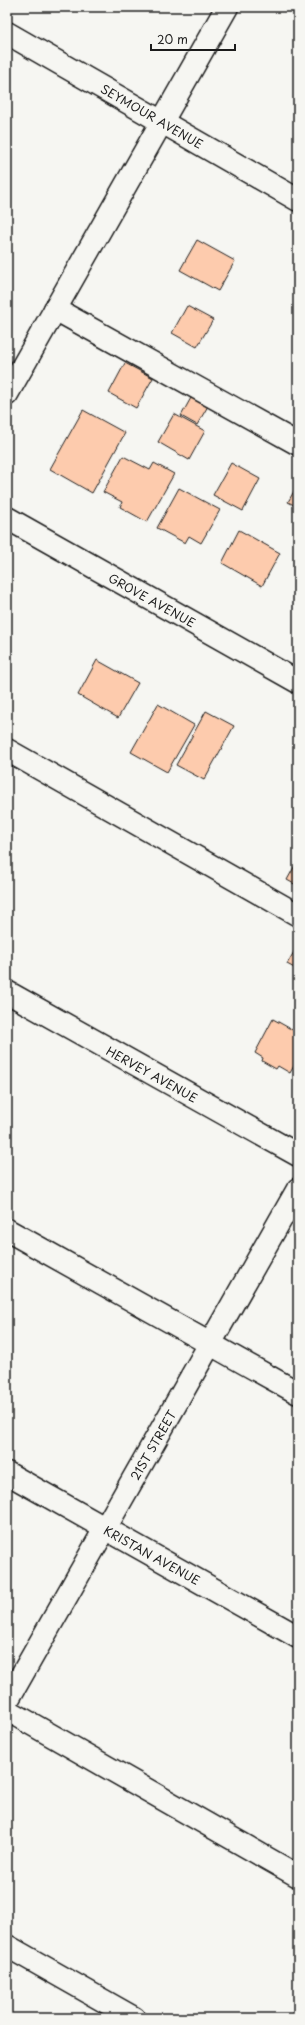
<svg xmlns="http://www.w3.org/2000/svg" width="305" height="2025" viewBox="0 0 305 2025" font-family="'Playpen Sans',sans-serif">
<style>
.building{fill:#fdcbad;stroke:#1c1c1c}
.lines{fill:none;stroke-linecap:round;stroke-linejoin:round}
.minor-casing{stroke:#1c1c1c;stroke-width:25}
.minor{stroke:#f6f6f2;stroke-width:22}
.labels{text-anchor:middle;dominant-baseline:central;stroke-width:3;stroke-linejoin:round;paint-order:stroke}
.street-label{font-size:12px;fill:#1c1c1c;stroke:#f6f6f2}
</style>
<rect width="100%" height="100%" fill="#f6f6f2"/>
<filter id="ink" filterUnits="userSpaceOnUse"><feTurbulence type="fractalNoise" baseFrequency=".025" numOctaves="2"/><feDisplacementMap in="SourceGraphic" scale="8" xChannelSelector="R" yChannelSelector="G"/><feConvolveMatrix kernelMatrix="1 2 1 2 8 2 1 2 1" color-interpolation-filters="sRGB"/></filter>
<g filter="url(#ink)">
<g class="building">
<path d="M 197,240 L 235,261 L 218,291 L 180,270 Z"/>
<path d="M 187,306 L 213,320 L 197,347 L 172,333 Z"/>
<path d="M 125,363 L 153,378 L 136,408 L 109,393 Z"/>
<path d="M 192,396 L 208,406 L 197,425 L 181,416 Z"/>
<path d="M 83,410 L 125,433 L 92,493 L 50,469 Z"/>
<path d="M 174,414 L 205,431 L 189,460 L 158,442 Z"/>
<path d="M 123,456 L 150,470 L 154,463 L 174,474 L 147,522 L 120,507 L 122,502 L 103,492 Z"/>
<path d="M 231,463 L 260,479 L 243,511 L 213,495 Z"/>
<path d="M 298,484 L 298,507 L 288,502 Z"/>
<path d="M 179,488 L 220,510 L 201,543 L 189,536 L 185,543 L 157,528 Z"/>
<path d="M 239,530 L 280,553 L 262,586 L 222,563 Z"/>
<path d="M 97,660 L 138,683 L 118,718 L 78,695 Z"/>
<path d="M 158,704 L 194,725 L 167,772 L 131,752 Z"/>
<path d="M 206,711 L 234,726 L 204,780 L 176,765 Z"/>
<path d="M 298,860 L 298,886 L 287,880 Z"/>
<path d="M 298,945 L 298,970 L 287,964 Z"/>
<path d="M 273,1019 L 298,1033 L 298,1059 L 290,1073 L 278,1066 L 276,1069 L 262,1061 L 263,1058 L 255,1053 Z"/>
</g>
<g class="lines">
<g class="minor-casing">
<g id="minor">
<path d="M 7,33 L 298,200"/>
<path d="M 55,309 L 298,444"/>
<path d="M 7,394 L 227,7"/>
<path d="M 7,518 L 298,682"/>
<path d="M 7,750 L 298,915"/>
<path d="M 7,992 L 298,1155"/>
<path d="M 7,1230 L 298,1393"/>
<path d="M 7,1473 L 298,1637"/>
<path d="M 7,1701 L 298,1189"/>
<path d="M 7,1710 L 298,1876"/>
<path d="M 7,1946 L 134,2018"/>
</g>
</g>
<use href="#minor" class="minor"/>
</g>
</g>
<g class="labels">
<g class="street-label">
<text transform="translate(152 116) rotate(30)">SEYMOUR AVENUE</text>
<text transform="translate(152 600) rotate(29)">GROVE AVENUE</text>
<text transform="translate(152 1074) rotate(29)">HERVEY AVENUE</text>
<text transform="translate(153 1445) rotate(-60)">21ST STREET</text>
<text transform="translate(152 1555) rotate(29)">KRISTAN AVENUE</text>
</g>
</g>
<rect width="305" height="2025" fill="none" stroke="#f6f6f2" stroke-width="24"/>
<rect x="12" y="12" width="281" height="2001" fill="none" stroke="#1c1c1c" stroke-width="1.5" filter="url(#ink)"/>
<path d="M151 44v6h84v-6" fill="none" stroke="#1c1c1c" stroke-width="2"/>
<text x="157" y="44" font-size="12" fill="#1c1c1c" stroke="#f6f6f2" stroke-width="3" paint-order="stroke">20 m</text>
</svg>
